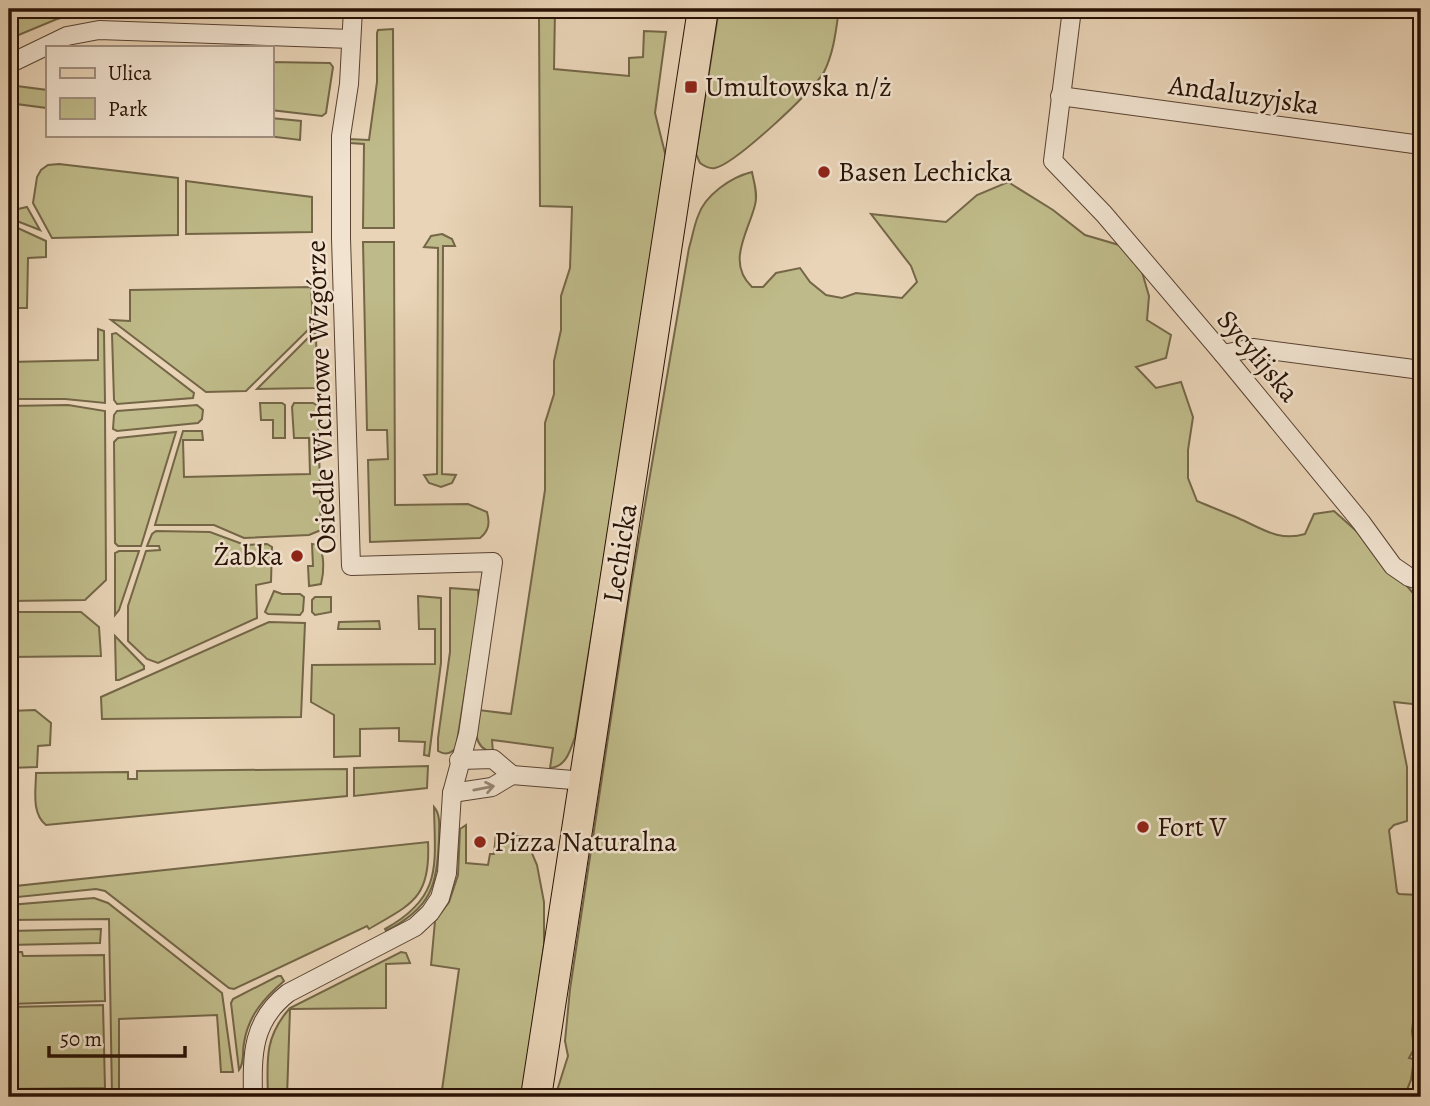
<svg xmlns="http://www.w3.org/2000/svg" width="1430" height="1106" viewBox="0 0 1430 1106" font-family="Alegreya,serif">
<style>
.green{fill:#bfba89;stroke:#746647;stroke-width:2}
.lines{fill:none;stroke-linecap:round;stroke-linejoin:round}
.minor-casing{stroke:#594232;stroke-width:20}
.primary-casing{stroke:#291205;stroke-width:32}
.minor{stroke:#f1e3d0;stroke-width:18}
.primary{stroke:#e9d4b7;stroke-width:30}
.oneway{stroke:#978575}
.poi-dot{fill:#8f2418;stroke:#f1e3d0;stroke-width:2.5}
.labels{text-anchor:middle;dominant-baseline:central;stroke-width:5;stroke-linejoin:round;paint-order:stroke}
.poi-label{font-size:28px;fill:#291205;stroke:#f1e3d0;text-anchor:start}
.street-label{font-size:28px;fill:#291205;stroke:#f1e3d0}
</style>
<rect width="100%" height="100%" fill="#e9d4b7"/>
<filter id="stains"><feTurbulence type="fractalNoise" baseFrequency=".00286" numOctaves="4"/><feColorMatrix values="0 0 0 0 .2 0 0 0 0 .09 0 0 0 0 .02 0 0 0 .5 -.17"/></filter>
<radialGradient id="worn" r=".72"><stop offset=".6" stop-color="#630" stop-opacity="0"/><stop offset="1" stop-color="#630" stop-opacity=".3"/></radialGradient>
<g class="green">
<path d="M 40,9 L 242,9 L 242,14 L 89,11 L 57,19 L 9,39 L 9,16 Z"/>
<path d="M 555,9 L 554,69 L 629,76 L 629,58 L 643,57 L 644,31 L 666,32 L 655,113 L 668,165 L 575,737 C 570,751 566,767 550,768 L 553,748 L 492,740 L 493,753 C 471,747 476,728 479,710 L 511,714 L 545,490 L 545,423 L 554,394 L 554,361 L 561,330 L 561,296 L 570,268 L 572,207 L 540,206 L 539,16 Z"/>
<path d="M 719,9 L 839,9 C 836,30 834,52 824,72 C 813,91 735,164 715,168 C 709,169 704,166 700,163 L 696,154 Z"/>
<path d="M 393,29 L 394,228 L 363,228 L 364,144 L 350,143 L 349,139 L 369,140 L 377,82 L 377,33 L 378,30 Z"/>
<path d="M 271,62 L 330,63 L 333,67 L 326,113 L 322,116 L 271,110 Z"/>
<path d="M 9,85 L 47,90 L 47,108 L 9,103 Z"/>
<path d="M 271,118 L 301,121 L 300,140 L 259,135 L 271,135 Z"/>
<path d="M 59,164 L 178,178 L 178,235 L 52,238 L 33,203 L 37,177 L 41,170 L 48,165 Z"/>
<path d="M 752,172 C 754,183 758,194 755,205 C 748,233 726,262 752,287 L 763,287 L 776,273 L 800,268 L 810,282 L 826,295 L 842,298 L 856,293 L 902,298 L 917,282 L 911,266 L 871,214 L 946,222 L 977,195 L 1008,182 L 1053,210 L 1085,235 L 1119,245 L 1142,272 L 1149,296 L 1147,320 L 1171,335 L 1166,358 L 1136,367 L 1156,388 L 1181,382 L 1193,417 L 1188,450 L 1188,478 L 1197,501 C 1211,507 1224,512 1238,518 C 1261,528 1279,542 1305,534 L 1314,514 L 1334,511 L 1372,545 L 1419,600 L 1421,610 L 1421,705 L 1394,702 L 1407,767 L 1407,821 L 1394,825 L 1389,830 L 1397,892 L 1399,894 L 1418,895 L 1419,971 L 1412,1031 L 1414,1049 L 1409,1058 L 1414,1059 L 1411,1080 L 1404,1097 L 555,1097 L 568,1056 L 565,1041 L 570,989 L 631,586 L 689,248 C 692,238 694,226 698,216 C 705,195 731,177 752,172 Z"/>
<path d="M 186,181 L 312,197 L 312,232 L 186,234 Z"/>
<path d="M 27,207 L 40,230 L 9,218 L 9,211 Z"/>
<path d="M 9,224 L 46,241 L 46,257 L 28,258 L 27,308 L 9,308 Z"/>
<path d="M 442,234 L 452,239 L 455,246 L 443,246 L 442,474 L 456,475 L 452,483 L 441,487 L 429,483 L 424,475 L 437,474 L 438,248 L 424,247 L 431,236 Z"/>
<path d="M 363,242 L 394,242 L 395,505 L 468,504 L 487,512 C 490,523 489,531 480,538 L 370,542 L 368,460 L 388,459 L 387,430 L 367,430 Z"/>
<path d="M 311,287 L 313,325 L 246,391 L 206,392 L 111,320 L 130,321 L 130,290 Z"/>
<path d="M 98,329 L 104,331 L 105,403 L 65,399 L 9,399 L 9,362 L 98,360 Z"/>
<path d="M 116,333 L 194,393 L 193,398 L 117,404 L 114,400 L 112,334 Z"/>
<path d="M 316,333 L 317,385 L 315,388 L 257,389 L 312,334 Z"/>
<path d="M 260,403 L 282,403 L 285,405 L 285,438 L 273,438 L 273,420 L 261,420 Z"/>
<path d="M 294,403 L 313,403 L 318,406 L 321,530 L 309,535 L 244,538 L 214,525 L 155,525 L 183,431 L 202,431 L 203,440 L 183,440 L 184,477 L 310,474 L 309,438 L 294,438 L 292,407 Z"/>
<path d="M 68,405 L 105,411 L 106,580 L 85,600 L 9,601 L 9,406 Z"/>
<path d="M 197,405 L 203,410 L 202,419 L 198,423 L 117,431 L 113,429 L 114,415 L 117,411 Z"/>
<path d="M 176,432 L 141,546 L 118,546 L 115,543 L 114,442 L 118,438 Z"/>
<path d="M 156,531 L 210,532 L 245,545 L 267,544 L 272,547 L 271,582 L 256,585 L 257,618 L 158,663 L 147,659 L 128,641 L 128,606 L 146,551 L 160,550 L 159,546 L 147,546 L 152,534 Z"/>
<path d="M 312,544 L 318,545 C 325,554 324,573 321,584 L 309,586 L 308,566 L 313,566 Z"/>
<path d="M 119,551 L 139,551 L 119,610 L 115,615 L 115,553 Z"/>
<path d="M 450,588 L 478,590 L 479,603 L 456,748 C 450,754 445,755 438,751 L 438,738 L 450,652 Z"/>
<path d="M 274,591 L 282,594 L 300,594 L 304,597 L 303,611 L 300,615 L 268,614 L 265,612 Z"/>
<path d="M 418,596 L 441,598 L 441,663 L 429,756 L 424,755 L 425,742 L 399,741 L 399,728 L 360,729 L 360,756 L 334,757 L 334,715 L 311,702 L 312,665 L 435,664 L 435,629 L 419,629 Z"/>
<path d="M 315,597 L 331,597 L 331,612 L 315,615 L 312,612 L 312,600 Z"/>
<path d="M 9,612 L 81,612 L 99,627 L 101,656 L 9,657 Z"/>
<path d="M 379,621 L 380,629 L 338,629 L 339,622 Z"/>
<path d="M 269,622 L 305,623 L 301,717 L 102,719 L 101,697 Z"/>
<path d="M 115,636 L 144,666 L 144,669 L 119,680 L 116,680 Z"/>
<path d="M 35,710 L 51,723 L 50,745 L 38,746 L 37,767 L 9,768 L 9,711 Z"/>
<path d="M 428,766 L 427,788 L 354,796 L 354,768 Z"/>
<path d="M 347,769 L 347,796 L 46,825 C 31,813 36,790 36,773 L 128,772 L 128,779 L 137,779 L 137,771 Z"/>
<path d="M 434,807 C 441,815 439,827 439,838 C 437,887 431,908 386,931 L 385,929 C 443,897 435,865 434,807 Z"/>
<path d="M 466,825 L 466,863 L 488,865 L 490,854 L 494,854 L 496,833 L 525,837 L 537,865 L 544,902 L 544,945 L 522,1097 L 441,1097 L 459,969 L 431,965 L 435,921 L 449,902 L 458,875 L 460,829 Z"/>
<path d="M 428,842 C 431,899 411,904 369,929 L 367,926 L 234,989 L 229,988 L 105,891 L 96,889 L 18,897 L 16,886 Z"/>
<path d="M 94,898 L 108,903 L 222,993 L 233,1072 L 221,1072 L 217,1015 L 119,1019 L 119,1096 L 112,1096 L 109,919 L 9,920 L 9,905 Z"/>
<path d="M 101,929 L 100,943 L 9,945 L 9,931 Z"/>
<path d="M 9,952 L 22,952 L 23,956 L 104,955 L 105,1001 L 9,1004 Z"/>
<path d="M 401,952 L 406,953 L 410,963 L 386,964 L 386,1008 L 290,1009 L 287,1097 L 268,1097 C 267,1061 264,1037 290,1008 Z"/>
<path d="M 278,976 L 281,976 L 284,981 C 264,998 248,1016 244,1043 C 242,1052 245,1062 239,1070 L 231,1003 L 233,999 Z"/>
<path d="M 103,1005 L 105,1088 L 9,1089 L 9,1007 Z"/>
</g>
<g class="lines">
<g class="minor-casing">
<g id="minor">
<path d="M 1072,9 L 1053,161 L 1104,214 L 1223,354 L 1361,522 L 1393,566 L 1409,577 L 1421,581"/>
<path d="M 9,64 L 67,36 L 99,30 L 351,39"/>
<path d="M 1060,96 L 1421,145"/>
<path d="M 1223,354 L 1253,348 L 1421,370"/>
<path d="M 459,760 L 493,759 L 512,775"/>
<path d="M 512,775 L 585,781"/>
<path d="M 452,793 L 492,787 L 512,775"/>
<path d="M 253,1097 C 252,1054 252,1021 288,993 L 415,927 L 430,913 L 440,898 L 447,873 L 452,793 L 468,734 L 493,562 L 351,566 L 341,238 L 341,136 L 349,84 L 353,9"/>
</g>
</g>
<g class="primary-casing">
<path id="primary" d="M 536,1097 L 703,9"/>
</g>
<use href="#minor" class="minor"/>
<use href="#primary" class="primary"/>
</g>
<defs><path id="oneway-shaft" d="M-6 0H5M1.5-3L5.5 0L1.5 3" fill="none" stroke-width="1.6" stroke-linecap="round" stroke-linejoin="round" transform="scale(1.75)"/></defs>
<use class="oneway" href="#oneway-shaft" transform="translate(484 788) rotate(-11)"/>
<g class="poi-dot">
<rect x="684" y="80" width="14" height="14" rx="3.5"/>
<circle cx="824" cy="172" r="7"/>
<circle cx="297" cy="556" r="7"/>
<circle cx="1143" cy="827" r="7"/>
<circle cx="480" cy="842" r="7"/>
</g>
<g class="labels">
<g class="poi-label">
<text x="705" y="87">Umultowska n/ż</text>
<text x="838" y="172">Basen Lechicka</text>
<text x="283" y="556" text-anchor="end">Żabka</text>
<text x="1157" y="827">Fort V</text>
<text x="494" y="842">Pizza Naturalna</text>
</g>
<g class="street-label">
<text transform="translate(1244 95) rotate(8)">Andaluzyjska</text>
<text transform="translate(1258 356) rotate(50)">Sycylijska</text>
<text transform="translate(321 397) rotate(-92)">Osiedle Wichrowe Wzgórze</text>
<text transform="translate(620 553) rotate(-81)">Lechicka</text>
</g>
</g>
<rect width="1430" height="1106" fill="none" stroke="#e9d4b7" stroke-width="35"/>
<rect x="10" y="10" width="1409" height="1085" fill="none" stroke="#291205" stroke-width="3.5"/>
<rect x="18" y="18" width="1395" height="1071" fill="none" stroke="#291205" stroke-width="2"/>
<rect x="46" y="46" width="228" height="91" fill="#f1e3d0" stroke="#a18f7f" stroke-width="2"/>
<rect x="60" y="68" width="35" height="10" fill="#e9d4b7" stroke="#a18f7f" stroke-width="2"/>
<text x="108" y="80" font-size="21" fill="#291205">Ulica</text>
<rect x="60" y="98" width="35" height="21" fill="#bfba89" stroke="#a18f7f" stroke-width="2"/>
<text x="108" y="116" font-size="21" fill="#291205">Park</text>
<path d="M49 1046v10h136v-10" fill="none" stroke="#291205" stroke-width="3.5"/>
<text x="60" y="1046" font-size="21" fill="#291205" stroke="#f1e3d0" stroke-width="5" paint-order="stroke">50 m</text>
<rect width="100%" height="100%" filter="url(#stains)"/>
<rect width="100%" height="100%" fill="url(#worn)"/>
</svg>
